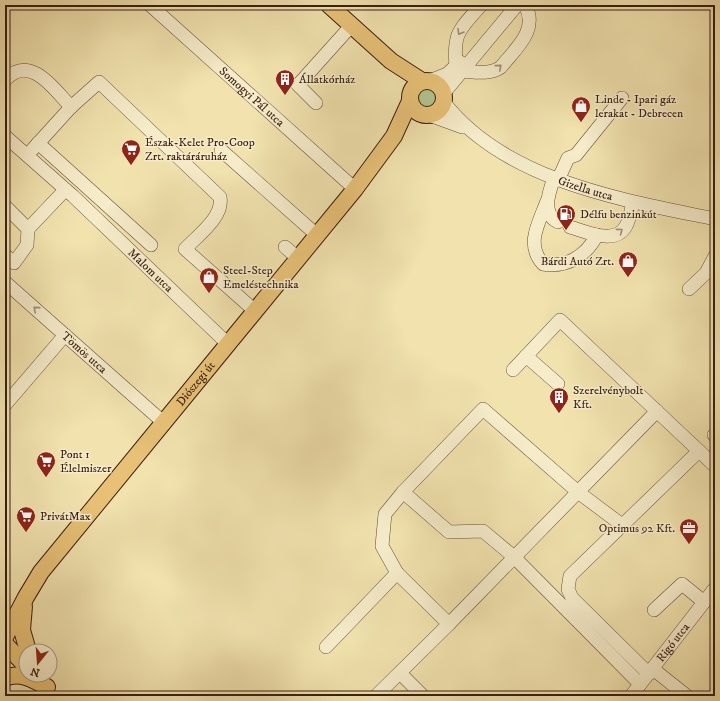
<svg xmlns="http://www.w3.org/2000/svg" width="720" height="701" viewBox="0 0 720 701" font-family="'IM FELL DW Pica',serif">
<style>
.green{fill:#b4c48f;stroke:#767151}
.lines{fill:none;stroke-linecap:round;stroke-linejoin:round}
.minor-casing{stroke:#674f3a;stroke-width:14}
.major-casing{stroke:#391e13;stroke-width:18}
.minor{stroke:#f6ecca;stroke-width:13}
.major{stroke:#e8c177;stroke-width:16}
.oneway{stroke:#a18f78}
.labels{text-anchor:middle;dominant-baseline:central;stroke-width:3;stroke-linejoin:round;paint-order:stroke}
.poi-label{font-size:12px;fill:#391e13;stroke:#f6ecca;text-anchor:start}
.street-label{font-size:12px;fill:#391e13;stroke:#f6ecca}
</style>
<rect width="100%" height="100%" fill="#f1e2ae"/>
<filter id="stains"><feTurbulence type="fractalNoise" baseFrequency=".005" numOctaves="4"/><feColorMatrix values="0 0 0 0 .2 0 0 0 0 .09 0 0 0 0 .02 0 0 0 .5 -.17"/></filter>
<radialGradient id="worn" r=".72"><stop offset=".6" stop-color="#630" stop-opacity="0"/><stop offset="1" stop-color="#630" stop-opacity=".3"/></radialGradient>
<circle class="green" cx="427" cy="98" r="11"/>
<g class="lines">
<g class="minor-casing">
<g id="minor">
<path id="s1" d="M 150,5 L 355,189"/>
<path d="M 456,66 C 453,31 460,30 481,5"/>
<path d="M 462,71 C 475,72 490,75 501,67 C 516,48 539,30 525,5"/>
<path d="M 5,80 C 30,53 54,89 71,107 L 32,150"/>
<path d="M 429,81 L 447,74 L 460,62"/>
<path d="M 443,94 L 517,5"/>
<path id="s2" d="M 443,101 C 504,181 623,200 715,219"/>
<path d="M 316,103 L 298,85 L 351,26"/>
<path d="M 71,107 L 99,82 L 220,197 C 224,217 198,235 185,249 L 255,311"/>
<path d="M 429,115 L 462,127"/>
<path id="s3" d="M 5,136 L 73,196 L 228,344"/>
<path d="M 38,143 L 151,245"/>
<path d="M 221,150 L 318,236"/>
<path d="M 554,178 C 549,192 541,214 558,222"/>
<path d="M 558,180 L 568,158 L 576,155 L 622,98"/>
<path d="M 547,201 C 539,223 525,244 543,264 C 567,268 586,256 597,235"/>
<path d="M 5,206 L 28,229 L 65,190"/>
<path d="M 570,227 C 585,231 615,246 626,226 C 630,219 631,210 633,202"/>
<path d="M 285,247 L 299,259"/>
<path d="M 5,255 L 14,263 L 27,245 L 28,229"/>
<path id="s4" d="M 5,282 L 163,422"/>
<path d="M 689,289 L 706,273 L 715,256"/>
<path d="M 526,356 L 558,384"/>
<path d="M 513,370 L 560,320 L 715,466"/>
<path d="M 5,405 L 65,335"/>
<path d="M 714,435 L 715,436"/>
<path d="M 403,492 L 449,532 L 483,531 L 514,557 L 640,684"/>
<path d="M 397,573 L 382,546 L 385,514 L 403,492 L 483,409 L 578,492 L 622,525"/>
<path d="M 654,610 L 682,584 L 704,602"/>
<path d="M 326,647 L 397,573 L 449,624 L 657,411"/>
<path d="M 653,669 L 687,696"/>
<path d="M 400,673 L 423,696"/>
<path d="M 649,674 L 572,598 L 568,589 L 570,576 L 699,451"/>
<path d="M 376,696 L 449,624"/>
<path id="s5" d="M 631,696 L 715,588"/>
</g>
</g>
<g class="major-casing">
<g id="major">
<path d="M 329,5 L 391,61 L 422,81"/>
<circle cx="427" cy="98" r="17"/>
<path d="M 24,606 L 22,630 L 28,651"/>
<path id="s6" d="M 5,637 L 26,597 L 41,572 L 355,189 L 394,136 L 410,101"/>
<path d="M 5,644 L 26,666"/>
<path d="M 5,678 C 20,671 34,680 47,687"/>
</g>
</g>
<use href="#minor" class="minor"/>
<use href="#major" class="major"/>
</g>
<defs><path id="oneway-chevron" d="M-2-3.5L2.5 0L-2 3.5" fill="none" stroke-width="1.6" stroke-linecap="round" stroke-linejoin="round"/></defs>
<g class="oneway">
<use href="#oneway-chevron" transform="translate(460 32) rotate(120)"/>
<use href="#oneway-chevron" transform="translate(499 67) rotate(-40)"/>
<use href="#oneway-chevron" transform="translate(620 231) rotate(-36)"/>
<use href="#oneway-chevron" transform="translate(36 309) rotate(-139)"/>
</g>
<defs>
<g id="building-pin" transform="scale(1)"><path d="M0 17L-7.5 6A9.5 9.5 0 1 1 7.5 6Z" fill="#8f2418" stroke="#f6ecca"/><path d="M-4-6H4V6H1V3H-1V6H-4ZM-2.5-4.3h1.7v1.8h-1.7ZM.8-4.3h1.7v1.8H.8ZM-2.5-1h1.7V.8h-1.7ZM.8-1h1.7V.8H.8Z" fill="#fff"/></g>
<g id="shop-pin" transform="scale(1)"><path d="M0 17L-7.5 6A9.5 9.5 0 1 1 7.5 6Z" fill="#8f2418" stroke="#f6ecca"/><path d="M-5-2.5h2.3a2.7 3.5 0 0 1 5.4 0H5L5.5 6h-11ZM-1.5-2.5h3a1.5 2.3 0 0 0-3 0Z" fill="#fff"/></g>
<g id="supermarket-pin" transform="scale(1)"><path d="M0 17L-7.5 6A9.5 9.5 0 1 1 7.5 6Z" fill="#8f2418" stroke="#f6ecca"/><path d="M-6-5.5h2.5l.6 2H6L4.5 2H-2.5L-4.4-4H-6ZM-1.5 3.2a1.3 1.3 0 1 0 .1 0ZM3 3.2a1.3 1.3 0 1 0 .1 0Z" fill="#fff"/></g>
<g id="fuel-pin" transform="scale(1)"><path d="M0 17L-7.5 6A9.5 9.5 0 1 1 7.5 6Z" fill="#8f2418" stroke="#f6ecca"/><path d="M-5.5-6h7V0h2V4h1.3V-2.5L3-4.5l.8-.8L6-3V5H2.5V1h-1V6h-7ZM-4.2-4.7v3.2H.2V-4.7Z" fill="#fff"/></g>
<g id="office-pin" transform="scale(1)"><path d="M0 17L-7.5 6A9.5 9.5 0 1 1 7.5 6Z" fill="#8f2418" stroke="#f6ecca"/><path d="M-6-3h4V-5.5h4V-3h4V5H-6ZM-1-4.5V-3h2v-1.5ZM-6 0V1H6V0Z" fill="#fff"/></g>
</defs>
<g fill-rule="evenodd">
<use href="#building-pin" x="285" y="79"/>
<use href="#shop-pin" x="581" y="106"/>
<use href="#supermarket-pin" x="131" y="149"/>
<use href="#fuel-pin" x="566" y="214"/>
<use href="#shop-pin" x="628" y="261"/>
<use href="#shop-pin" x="209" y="277"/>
<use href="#building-pin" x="559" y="397"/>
<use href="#supermarket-pin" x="46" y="461"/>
<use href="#supermarket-pin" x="26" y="516"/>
<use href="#office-pin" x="689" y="528"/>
</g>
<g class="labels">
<g class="poi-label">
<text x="299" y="79">Állatkórház</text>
<text x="595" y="99">Linde - Ipari gáz<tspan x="595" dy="14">lerakat - Debrecen</tspan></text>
<text x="145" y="142">Észak-Kelet Pro-Coop<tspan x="145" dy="14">Zrt. raktáráruház</tspan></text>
<text x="580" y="214">Délfu benzinkút</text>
<text x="614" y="261" text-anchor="end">Bárdi Autó Zrt.</text>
<text x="223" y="270">Steel-Step<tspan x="223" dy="14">Emeléstechnika</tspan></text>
<text x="573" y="390">Szerelvénybolt<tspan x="573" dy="14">Kft.</tspan></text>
<text x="60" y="454">Pont 1<tspan x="60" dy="14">Élelmiszer</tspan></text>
<text x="40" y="516">PrivátMax</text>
<text x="675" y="528" text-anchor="end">Optimus 92 Kft.</text>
</g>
<g class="street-label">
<text stroke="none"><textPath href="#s1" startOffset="137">Somogyi Pál utca</textPath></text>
<text stroke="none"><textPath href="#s2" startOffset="170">Gizella utca</textPath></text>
<text stroke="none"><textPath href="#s3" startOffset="198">Malom utca</textPath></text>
<text stroke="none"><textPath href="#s4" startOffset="106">Tömös utca</textPath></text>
<text stroke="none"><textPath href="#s6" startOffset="318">Diószegi út</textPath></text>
<text stroke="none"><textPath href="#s5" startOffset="68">Rigó utca</textPath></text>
</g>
</g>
<rect width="720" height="701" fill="none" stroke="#f1e2ae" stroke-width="20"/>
<rect x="6" y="6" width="708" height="689" fill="none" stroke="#391e13" stroke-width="2"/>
<rect x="10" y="10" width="700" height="681" fill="none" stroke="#391e13"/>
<g transform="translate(38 663) rotate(197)"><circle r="19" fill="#f6ecca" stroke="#aa9a81"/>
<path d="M0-3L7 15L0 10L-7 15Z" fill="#8f2418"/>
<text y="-6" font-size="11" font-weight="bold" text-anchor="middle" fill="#391e13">N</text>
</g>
<rect width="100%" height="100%" filter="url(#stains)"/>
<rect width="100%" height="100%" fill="url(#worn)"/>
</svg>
